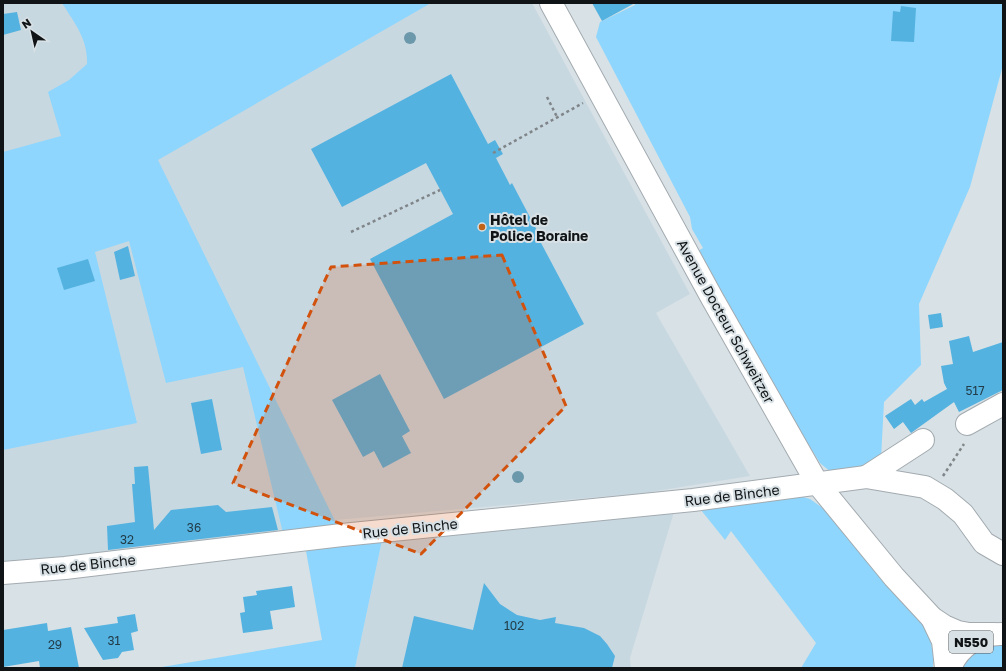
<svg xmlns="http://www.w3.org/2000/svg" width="1006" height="671" viewBox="0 0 1006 671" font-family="'Golos Text',sans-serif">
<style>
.built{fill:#c8d8e1}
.green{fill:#8ed6fd}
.building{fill:#54b2e0}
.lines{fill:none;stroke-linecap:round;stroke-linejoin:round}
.minor-casing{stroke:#a3abb0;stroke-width:24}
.major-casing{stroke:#a3abb0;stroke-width:24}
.path{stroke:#7f8588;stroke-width:2.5;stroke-dasharray:3 3;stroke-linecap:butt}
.minor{stroke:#fff;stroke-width:22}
.major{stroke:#fff;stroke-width:22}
.tree{fill:#6b98ab}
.marked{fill:#d2520d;fill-opacity:0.2;stroke:#d2520d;stroke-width:3;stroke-dasharray:8 5;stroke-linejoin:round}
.poi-dot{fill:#c06217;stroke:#d8e1e5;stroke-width:1.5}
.labels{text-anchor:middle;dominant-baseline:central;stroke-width:4;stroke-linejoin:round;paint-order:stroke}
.number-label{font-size:12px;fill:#223c48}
.shield{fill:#d8e1e5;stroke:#4d5254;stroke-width:1}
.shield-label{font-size:13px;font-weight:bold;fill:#111416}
.poi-label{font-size:14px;font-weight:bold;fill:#111416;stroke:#d8e1e5;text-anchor:start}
.street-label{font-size:14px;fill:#111416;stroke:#d8e1e5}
</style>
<rect width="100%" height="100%" fill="#d8e1e5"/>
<g class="built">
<path d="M 3,3 L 532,3 L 690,294 L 656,313 L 750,476 L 644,493 L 335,520 L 305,548 L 3,580 Z"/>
<path d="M 677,502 L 630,658 L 631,668 L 355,668 L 384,531 Z"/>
</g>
<g class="green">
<path d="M 62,3 L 431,3 L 158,160 L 338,527 L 283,533 L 243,367 L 166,383 L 129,241 L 95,252 L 137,423 L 3,450 L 3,152 L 61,136 L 48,92 L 69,80 L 87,64 C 88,39 75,24 62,3 Z"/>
<path d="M 634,3 L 1003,3 L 1003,65 L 970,187 L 919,304 L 921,365 L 884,402 L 881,458 L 859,467 L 832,473 L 820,463 L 689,256 L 703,248 L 692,229 L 690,217 L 596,37 L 600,22 L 635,5 Z"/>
<path d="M 796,495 L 810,499 L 827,511 L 928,628 L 933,654 L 933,668 L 801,668 L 816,643 L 731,531 L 725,540 L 693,500 Z"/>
<path d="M 384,531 L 355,668 L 162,668 L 162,667 L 322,640 L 304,540 Z"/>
<path d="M 993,646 L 1003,646 L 1003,668 L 963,668 C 968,655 980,649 993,646 Z"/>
</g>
<g class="building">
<path d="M 592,3 L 635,3 L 602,21 Z"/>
<path d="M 901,6 L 916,8 L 914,42 L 891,41 L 893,11 L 900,12 Z"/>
<path d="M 17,12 L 21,30 L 3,35 L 3,14 Z"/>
<path d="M 451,74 L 488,144 L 495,140 L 503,154 L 496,158 L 510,185 L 512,183 L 542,240 L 540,241 L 584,324 L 444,399 L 370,259 L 453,214 L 426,163 L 342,207 L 311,149 Z"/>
<path d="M 128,246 L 135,276 L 120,280 L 114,252 Z"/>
<path d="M 88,259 L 95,281 L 64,290 L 57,268 Z"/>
<path d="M 941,313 L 943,327 L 930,329 L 928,315 Z"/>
<path d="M 969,336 L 973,352 L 1003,342 L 1003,390 L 959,412 L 954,402 L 911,433 L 903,422 L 894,429 L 885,416 L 911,399 L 915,405 L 922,399 L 924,402 L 947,389 L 944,383 L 941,366 L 953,364 L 949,341 Z"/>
<path d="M 380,374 L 410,431 L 402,436 L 411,453 L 383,468 L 374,451 L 363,457 L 332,400 Z"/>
<path d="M 212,399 L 222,450 L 201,454 L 191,403 Z"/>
<path d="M 148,466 L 154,530 L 171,510 L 218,505 L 226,512 L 272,507 L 278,530 L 108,550 L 107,526 L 135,522 L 132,484 L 135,484 L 134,467 Z"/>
<path d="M 484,583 L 500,604 L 517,615 L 540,620 L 556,617 L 555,623 L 584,628 L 600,636 L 607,644 L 615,656 L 612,668 L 402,668 L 414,616 L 473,630 Z"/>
<path d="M 292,586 L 295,607 L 270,611 L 273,629 L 243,633 L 240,613 L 245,612 L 243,597 L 257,595 L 256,591 Z"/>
<path d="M 135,614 L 138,631 L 131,633 L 134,650 L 122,652 L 118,658 L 103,660 L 84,628 L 118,623 L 117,617 Z"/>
<path d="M 47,623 L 48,631 L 71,627 L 79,668 L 40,668 L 39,661 L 3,667 L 3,630 Z"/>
</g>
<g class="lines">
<g class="minor-casing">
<g id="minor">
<path d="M 551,3 L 712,298 L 817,483 L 894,577 L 932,618 L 944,626 L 958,632 L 969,634 L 994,634"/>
<path d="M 967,424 L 1003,404"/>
<path d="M 866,477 L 923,440"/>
<path d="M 3,573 L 65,568 L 342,535 L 693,500 L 866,477 L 925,487 L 945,499 L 963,514 L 984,543 L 1003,554"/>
<path d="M 932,618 L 943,641 L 946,668"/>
</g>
</g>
<g class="major-casing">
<path id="major" d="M 950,668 C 959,646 979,633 1003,634"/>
</g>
<g class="path">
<path d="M 547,97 L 557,117"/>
<path d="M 493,153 L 583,103"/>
<path d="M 351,232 L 440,190"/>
<path d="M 943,476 L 964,444"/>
</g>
<use href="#minor" class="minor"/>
<use href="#major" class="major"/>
</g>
<g class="tree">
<circle cx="410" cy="38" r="6"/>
<circle cx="518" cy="477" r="6"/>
</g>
<path class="marked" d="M 502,255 L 566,406 L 421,554 L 233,483 L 331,267 Z"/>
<circle class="poi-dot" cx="482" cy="227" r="4"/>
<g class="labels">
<g class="number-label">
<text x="975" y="390">517</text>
<text x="194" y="527">36</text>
<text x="127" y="539">32</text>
<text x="514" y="625">102</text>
<text x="114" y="640">31</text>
<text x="55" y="644">29</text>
</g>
<rect class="shield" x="949" y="631" width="44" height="22" rx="3"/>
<g class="shield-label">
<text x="971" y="642">N550</text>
</g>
<g class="poi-label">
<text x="490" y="219">Hôtel de<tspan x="490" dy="16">Police Boraine</tspan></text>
</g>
<g class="street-label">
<text transform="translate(726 321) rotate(61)">Avenue Docteur Schweitzer</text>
<text transform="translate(732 495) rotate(-7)">Rue de Binche</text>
<text transform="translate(410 528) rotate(-6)">Rue de Binche</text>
<text transform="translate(88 564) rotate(-6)">Rue de Binche</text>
</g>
</g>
<rect width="1006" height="671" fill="none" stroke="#111416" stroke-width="8"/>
<g transform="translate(32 32) rotate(326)" stroke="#d8e1e5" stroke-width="3" paint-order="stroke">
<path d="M0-3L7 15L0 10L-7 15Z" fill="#111416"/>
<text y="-6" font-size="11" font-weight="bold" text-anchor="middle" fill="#111416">N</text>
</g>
</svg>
